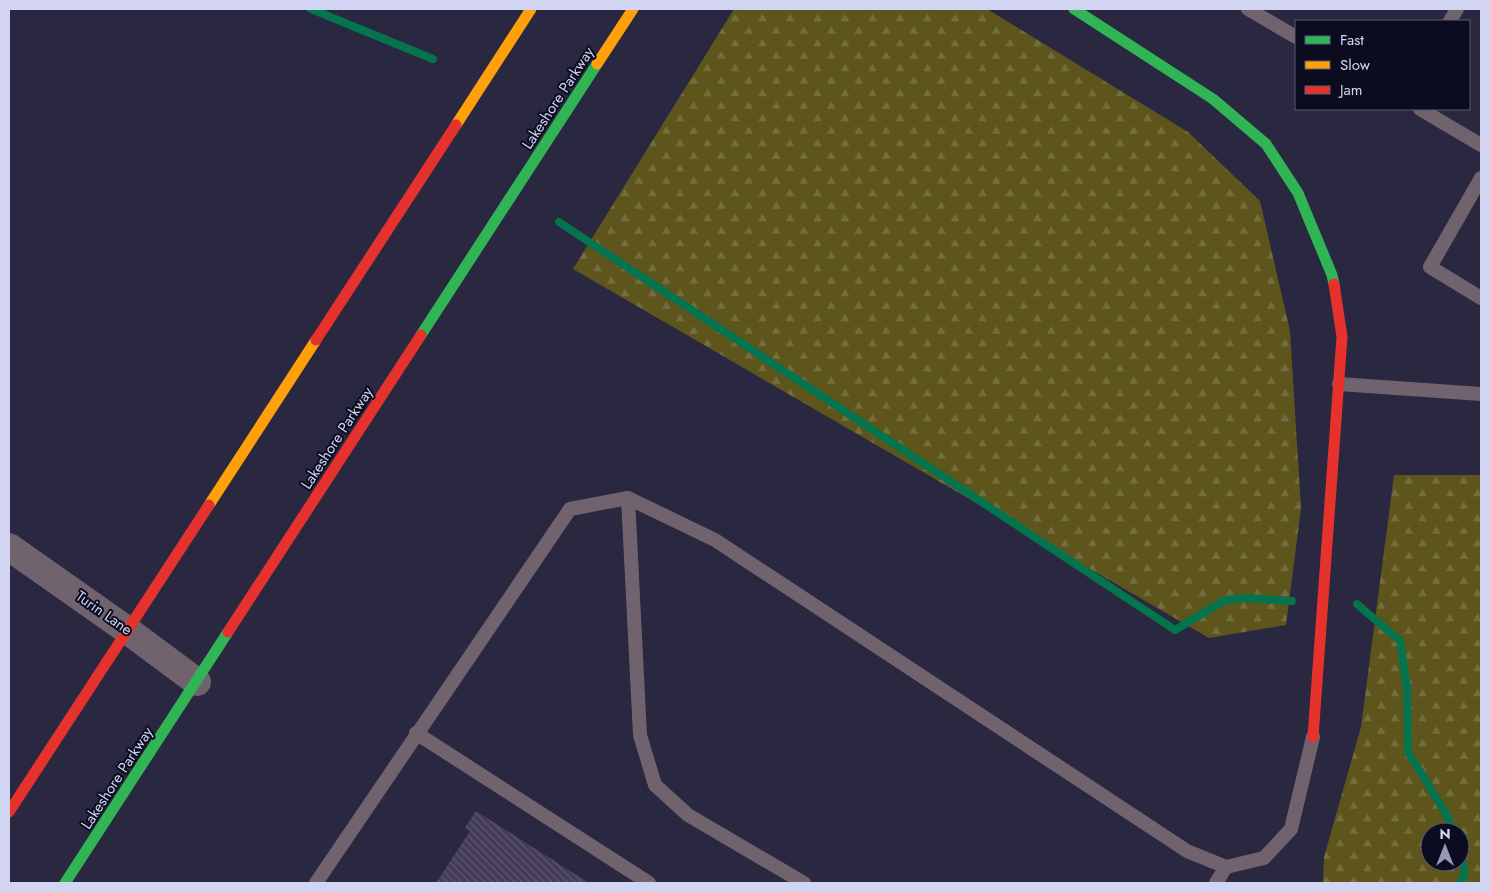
<svg xmlns="http://www.w3.org/2000/svg" width="1490" height="892" viewBox="0 0 1490 892" font-family="Jost,sans-serif">
<style>
.forest{fill:url(#forest-firs);fill-rule:evenodd}
.lines{fill:none;stroke-linecap:round;stroke-linejoin:round}
.stream{stroke:#04744f;stroke-width:8}
.building{fill:url(#building-back-hatch)}
.lane{stroke:#70636e;stroke-width:14}
.street{stroke:#70636e;stroke-width:28}
.fast{stroke:#30b455;stroke-width:11}
.slow{stroke:#ff9f0a;stroke-width:11}
.jam{stroke:#e5322d;stroke-width:11}
.labels{text-anchor:middle;dominant-baseline:central;stroke-width:4;stroke-linejoin:round;paint-order:stroke}
.street-label{font-size:15px;fill:#d2d5f1;stroke:#0b0c1f}
</style>
<defs>
<pattern id="forest-firs" width="22" height="20" patternUnits="userSpaceOnUse" patternTransform="scale(1.25)"><rect width="22" height="20" fill="#5e551d"/><path d="M5 1l3.5 6h-7zM16 11l3.5 6h-7z" fill="#746d3e"/></pattern>
<pattern id="building-back-hatch" width="6" height="6" patternUnits="userSpaceOnUse" patternTransform="scale(1.25)"><rect width="6" height="6" fill="#443c59"/><path d="M-1 5l2 2M0 0l6 6M5-1l2 2" fill="none" stroke="#5e5771"/></pattern>
</defs>
<rect width="100%" height="100%" fill="#292840"/>
<g class="forest">
<path d="M 734,9 L 987,9 L 1188,132 L 1260,201 L 1290,331 L 1301,508 L 1286,625 L 1209,638 L 573,269 Z"/>
<path d="M 1394,475 L 1481,475 L 1481,883 L 1323,883 L 1324,857 L 1361,727 ZM 1430,832 L 1460,832 L 1460,862 L 1430,862 Z"/>
</g>
<g class="lines">
<g class="stream">
<path d="M 311,9 L 433,59"/>
<path d="M 559,222 L 1175,630 L 1225,600 L 1246,598 L 1292,601"/>
<path d="M 1357,604 L 1400,641 L 1407,687 L 1408,752 L 1448,817 L 1452,832"/>
<path d="M 1460,856 L 1465,872 L 1460,883"/>
</g>
</g>
<path class="building" d="M 476,811 L 589,883 L 436,883 L 470,831 L 465,828 Z"/>
<g class="lines">
<g class="lane">
<path d="M 1248,9 L 1296,37"/>
<path d="M 1450,21 L 1457,9"/>
<path d="M 1420,109 L 1481,145"/>
<path d="M 1481,178 L 1430,267 L 1481,298"/>
<path d="M 1339,384 L 1481,394"/>
<path d="M 628,498 L 640,735 L 655,785 L 688,815 L 804,883"/>
<path d="M 416,733 L 649,883"/>
<path d="M 316,883 L 570,509 L 628,498 L 715,540 L 1187,851 L 1226,867 L 1264,858 L 1291,829 L 1313,737"/>
<path d="M 1216,883 L 1226,867"/>
</g>
<path class="street" d="M 9,547 L 127,630 L 197,682"/>
<g class="fast">
<path d="M 1074,9 L 1213,99 L 1266,144 L 1298,193 L 1332,275 L 1334,284"/>
<path d="M 421,335 L 597,64"/>
<path d="M 65,883 L 228,632"/>
</g>
<g class="slow">
<path d="M 597,64 L 633,9"/>
<path d="M 456,125 L 531,9"/>
<path d="M 209,505 L 316,340"/>
</g>
<g class="jam">
<path d="M 316,340 L 456,125"/>
<path d="M 228,632 L 421,335"/>
<path d="M 1313,737 L 1342,337 L 1334,284"/>
<path d="M 9,812 L 209,505"/>
</g>
</g>
<g class="labels">
<g class="street-label">
<text transform="translate(558 98) rotate(-57)">Lakeshore Parkway</text>
<text transform="translate(337 438) rotate(-57)">Lakeshore Parkway</text>
<text transform="translate(104 613) rotate(35)">Turin Lane</text>
<text transform="translate(117 778) rotate(-57)">Lakeshore Parkway</text>
</g>
</g>
<rect width="1490" height="892" fill="none" stroke="#d2d5f1" stroke-width="20"/>
<rect x="1295" y="20" width="175" height="90" fill="#0b0c1f" stroke="#5b5c73"/>
<rect x="1305" y="36" width="25" height="8" fill="#30b455" stroke="#5b5c73"/>
<text x="1340" y="45" font-size="15" fill="#d2d5f1">Fast</text>
<rect x="1305" y="61" width="25" height="8" fill="#ff9f0a" stroke="#5b5c73"/>
<text x="1340" y="70" font-size="15" fill="#d2d5f1">Slow</text>
<rect x="1305" y="86" width="25" height="8" fill="#e5322d" stroke="#5b5c73"/>
<text x="1340" y="95" font-size="15" fill="#d2d5f1">Jam</text>
<g transform="translate(1445 847)"><circle r="24" fill="#0b0c1f" stroke="#5b5c73"/>
<path d="M0-4L9 19L0 12L-9 19Z" fill="#9798b3"/>
<text y="-8" font-size="14" font-weight="bold" text-anchor="middle" fill="#d2d5f1">N</text>
</g>
</svg>
